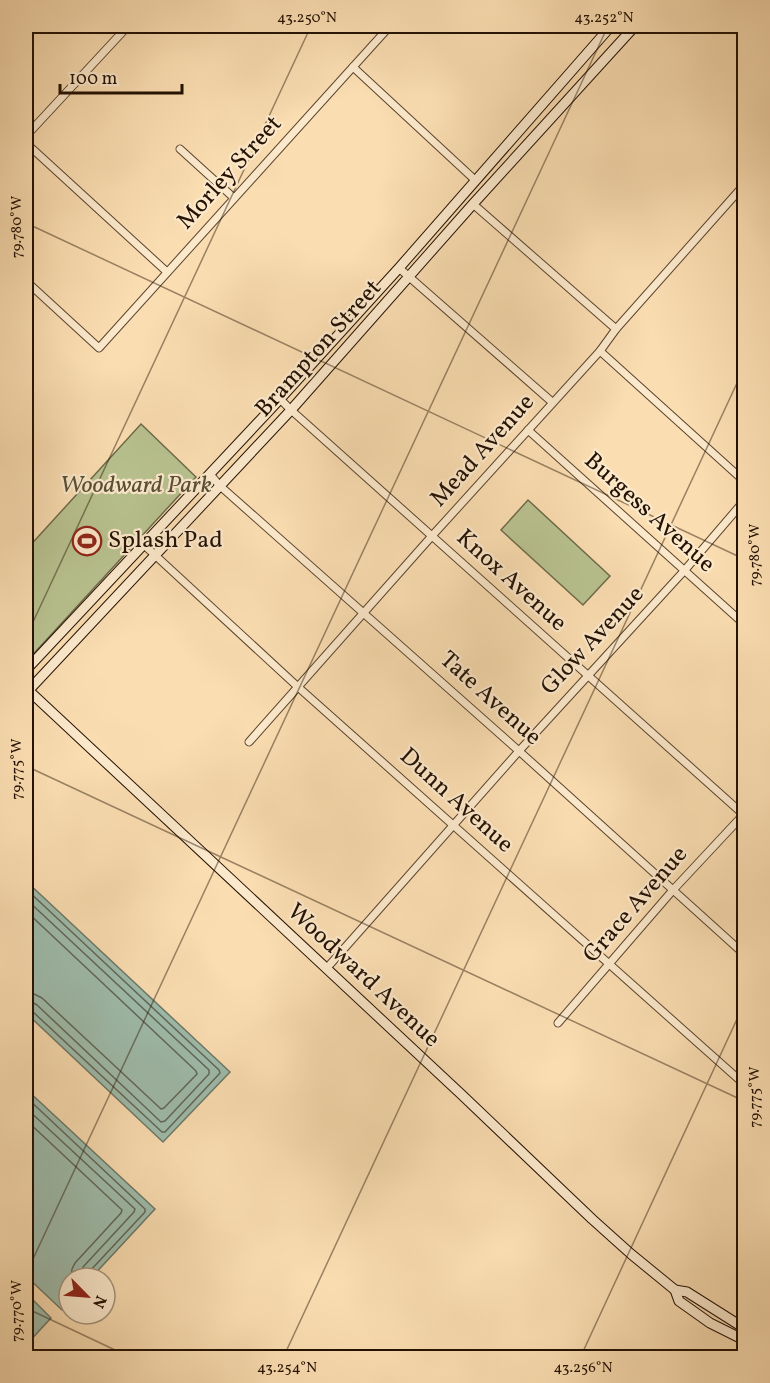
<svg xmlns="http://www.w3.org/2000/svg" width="770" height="1383" viewBox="0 0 770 1383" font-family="Vollkorn,serif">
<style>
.green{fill:#b8c290;stroke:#6e6a4a;stroke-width:1.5}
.water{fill:#9ebcac;stroke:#6d7868;stroke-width:1.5}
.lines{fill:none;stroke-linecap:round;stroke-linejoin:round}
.shore{stroke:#606658;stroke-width:1.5}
.street-casing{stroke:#59442e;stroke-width:9}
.secondary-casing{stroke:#231103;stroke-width:11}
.street{stroke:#fce9cc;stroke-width:7}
.secondary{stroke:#fce9cc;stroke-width:9}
.ticks{fill:none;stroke:#231103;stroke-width:1.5;stroke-opacity:0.45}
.labels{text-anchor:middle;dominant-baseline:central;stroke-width:4.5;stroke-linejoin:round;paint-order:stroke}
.street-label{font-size:24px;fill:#231103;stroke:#fce9cc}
.park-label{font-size:24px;font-style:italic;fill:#574f34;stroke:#fce9cc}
.poi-label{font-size:24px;fill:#231103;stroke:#fce9cc;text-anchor:start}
.neatline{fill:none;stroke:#231103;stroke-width:2}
.ticks-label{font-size:15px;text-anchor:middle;fill:#231103}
</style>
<rect width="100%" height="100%" fill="#faddb1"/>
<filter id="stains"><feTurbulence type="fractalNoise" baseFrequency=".00333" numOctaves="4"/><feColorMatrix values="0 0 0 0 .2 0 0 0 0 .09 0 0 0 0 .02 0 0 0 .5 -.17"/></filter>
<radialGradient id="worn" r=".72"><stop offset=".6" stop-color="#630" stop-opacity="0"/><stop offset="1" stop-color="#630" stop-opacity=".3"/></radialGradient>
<g class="green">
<path d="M 141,424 L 196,477 L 26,662 L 26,550 Z"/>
<path d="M 528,500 L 610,576 L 583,605 L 501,530 Z"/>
</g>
<g class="water">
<path d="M 86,532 L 92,532 C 96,537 97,541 95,548 L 85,549 L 79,544 L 79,538 Z"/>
<path d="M 26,881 L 230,1072 L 163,1142 L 26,1013 Z"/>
<path d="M 26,1089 L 155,1209 L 91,1278 L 69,1278 L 69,1302 L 62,1310 L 26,1276 Z"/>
<path d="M 26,1293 L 51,1318 L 26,1345 Z"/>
</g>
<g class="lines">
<g class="shore">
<path d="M 26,889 L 219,1070 L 220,1073 L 165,1132 L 162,1132 L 32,1011 L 26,1009"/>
<path d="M 26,899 L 209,1070 L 209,1074 L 165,1121 L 161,1122 L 37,1005 L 32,1002 L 26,1002"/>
<path d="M 26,911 L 196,1071 L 197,1074 L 164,1108 L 161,1109 L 42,998 L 34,994 L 26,993"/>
<path d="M 26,1097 L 145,1209 L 145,1212 L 89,1272 L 88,1278"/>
<path d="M 26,1108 L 135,1209 L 134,1212 L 83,1267 L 81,1272 L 80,1278"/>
<path d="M 26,1120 L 122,1210 L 121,1213 L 75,1263 L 72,1269 L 71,1278"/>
</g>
<g class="street-casing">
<g id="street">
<path d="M 353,67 L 475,180"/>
<path d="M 26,136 L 128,26"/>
<path d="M 26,143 L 167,272"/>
<path d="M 180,149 L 234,198"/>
<path d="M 473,204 L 616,329"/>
<path d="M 399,268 L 552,402"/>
<path d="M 26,281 L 99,348 L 390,26"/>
<path d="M 600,351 L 744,481"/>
<path d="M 280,399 L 291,410 L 744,815"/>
<path d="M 528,430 L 744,624"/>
<path d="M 210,474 L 219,485 L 519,751 L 744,954"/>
<path d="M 144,545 L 298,687 L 744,1084"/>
<path d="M 249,742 L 431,537 L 600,351 L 616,329 L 744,185"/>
<path d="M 326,969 L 519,751 L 684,571 L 744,501"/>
<path d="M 558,1023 L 673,890 L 744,814"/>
</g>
</g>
<g class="secondary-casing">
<g id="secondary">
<path d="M 26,670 L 280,399 L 399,268 L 611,26"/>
<path d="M 26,688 L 462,1095 L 592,1219 L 631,1254 L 675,1290 L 679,1301 L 710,1323 L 744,1340"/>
<path d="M 28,691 L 291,410 L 473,204 L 635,26"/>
<path d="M 675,1290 L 687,1292 L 744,1328"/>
</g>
</g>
<use href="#street" class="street"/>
<use href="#secondary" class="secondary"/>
</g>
<path class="ticks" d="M 26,223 L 744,559M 26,637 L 311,26M 26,766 L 744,1101M 26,1274 L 608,26M 26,1308 L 132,1358M 283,1358 L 744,368M 580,1358 L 744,1004"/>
<defs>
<g id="stadium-ring" transform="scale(1.5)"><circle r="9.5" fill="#fce9cc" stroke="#8f2418" stroke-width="1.5"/><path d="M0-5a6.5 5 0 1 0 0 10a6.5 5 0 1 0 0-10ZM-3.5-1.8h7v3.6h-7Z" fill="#8f2418"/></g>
</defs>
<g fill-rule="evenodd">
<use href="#stadium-ring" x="87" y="541"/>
</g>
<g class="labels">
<g class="street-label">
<text transform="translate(230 173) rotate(-48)">Morley Street</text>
<text transform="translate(319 349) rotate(-48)">Brampton Street</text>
<text transform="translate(483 451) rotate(-48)">Mead Avenue</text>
<text transform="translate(649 513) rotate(42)">Burgess Avenue</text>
<text transform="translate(511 581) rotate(42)">Knox Avenue</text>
<text transform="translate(593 641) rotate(-47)">Glow Avenue</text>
<text transform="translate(490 699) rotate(42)">Tate Avenue</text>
<text transform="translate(456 801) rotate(42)">Dunn Avenue</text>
<text transform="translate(636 905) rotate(-49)">Grace Avenue</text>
<text transform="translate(363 976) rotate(43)">Woodward Avenue</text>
</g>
<g class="park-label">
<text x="136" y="486">Woodward Park</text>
</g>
<g class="poi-label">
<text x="108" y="541">Splash Pad</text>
</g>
</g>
<rect width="770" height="1383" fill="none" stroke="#faddb1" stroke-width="66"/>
<g transform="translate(87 1296) rotate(115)"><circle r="28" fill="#fce9cc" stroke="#a5937c" stroke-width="1.5"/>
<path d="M0-4.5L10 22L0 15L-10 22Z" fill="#8f2418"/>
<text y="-9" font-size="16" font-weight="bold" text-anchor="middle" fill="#231103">N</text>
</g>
<path d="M60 84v9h122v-9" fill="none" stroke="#231103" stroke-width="3"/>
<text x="69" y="84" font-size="18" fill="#231103" stroke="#fce9cc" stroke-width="4.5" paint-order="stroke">100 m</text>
<rect x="33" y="33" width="704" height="1317" class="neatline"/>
<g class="ticks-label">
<text x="307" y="22">43.250°N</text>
<text x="604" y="22">43.252°N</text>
<text transform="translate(16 227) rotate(-90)" y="5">79.780°W</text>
<text transform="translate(754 555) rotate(-90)" y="5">79.780°W</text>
<text transform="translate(16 769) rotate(-90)" y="5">79.775°W</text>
<text transform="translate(754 1097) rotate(-90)" y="5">79.775°W</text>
<text transform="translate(16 1311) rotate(-90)" y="5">79.770°W</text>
<text x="287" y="1372">43.254°N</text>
<text x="583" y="1372">43.256°N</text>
</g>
<rect width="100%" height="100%" filter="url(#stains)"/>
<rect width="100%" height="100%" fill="url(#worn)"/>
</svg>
